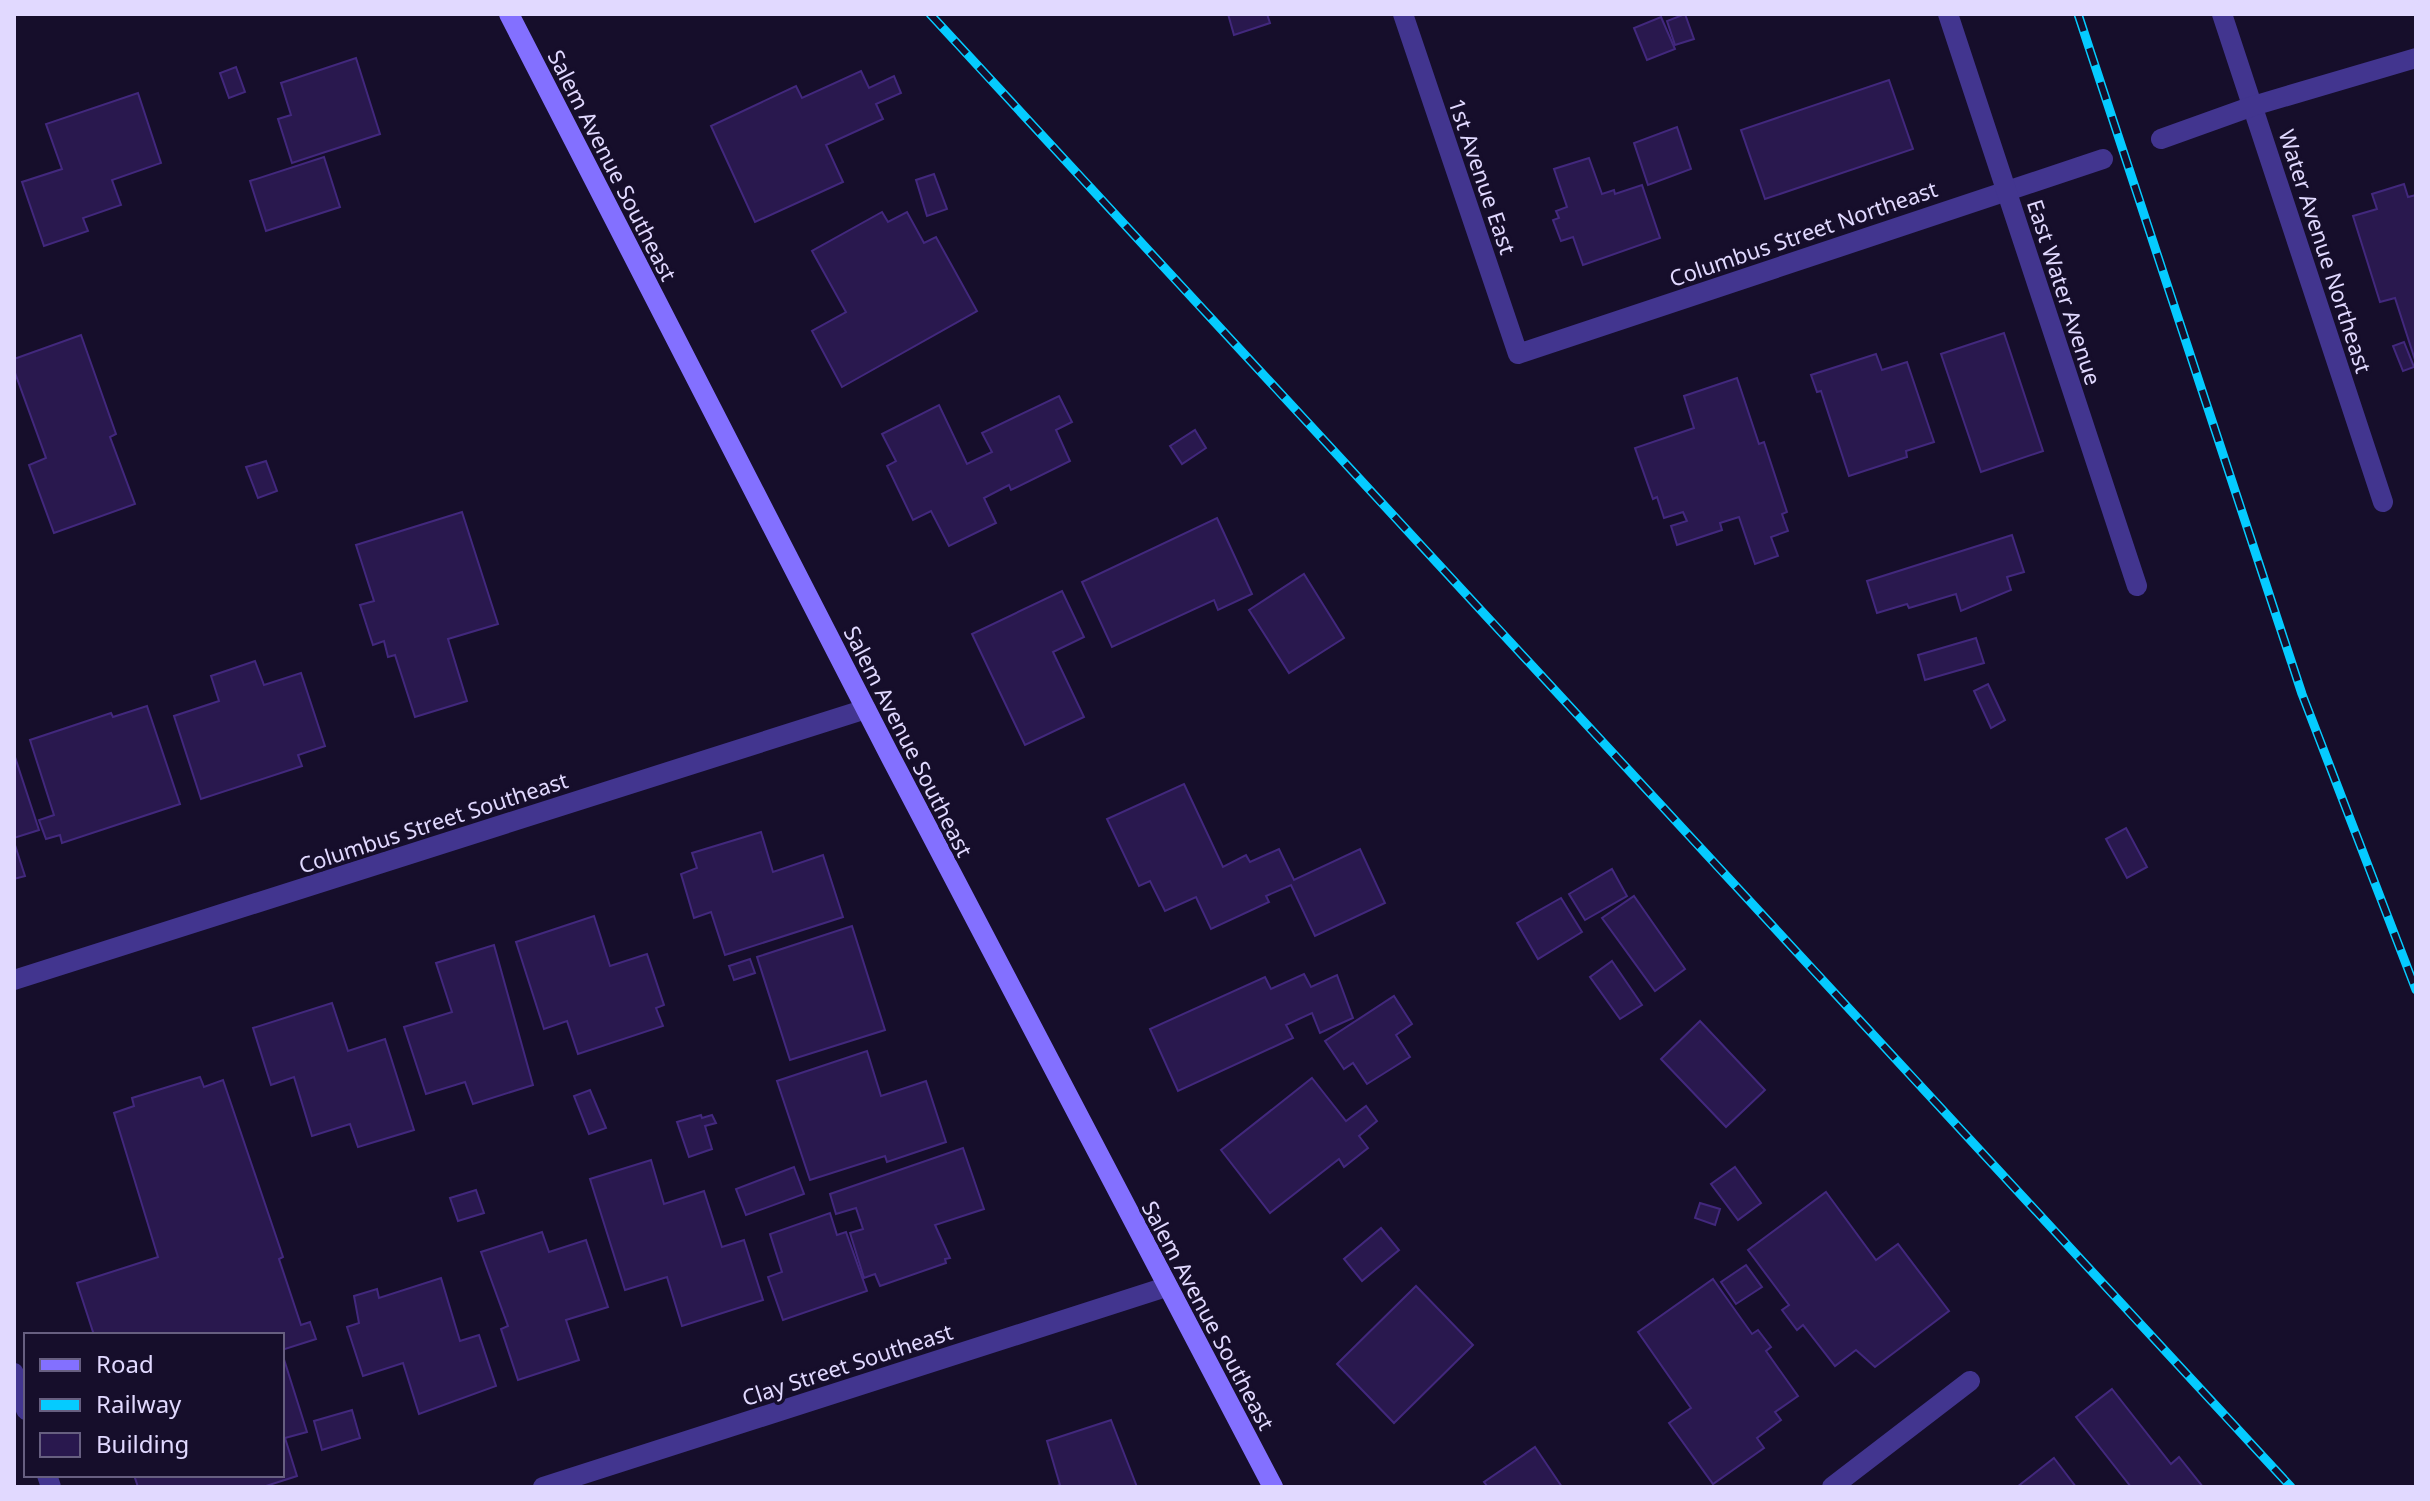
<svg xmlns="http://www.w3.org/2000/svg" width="2430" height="1501" viewBox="0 0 2430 1501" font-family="'Noto Sans',sans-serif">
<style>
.building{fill:#29184e;stroke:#42287d;stroke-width:2}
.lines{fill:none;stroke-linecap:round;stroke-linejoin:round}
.lane{stroke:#42358f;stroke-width:20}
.street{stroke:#42358f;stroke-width:20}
.secondary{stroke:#8370ff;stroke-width:20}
.rail-casing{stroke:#05cbff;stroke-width:9}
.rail{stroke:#160e2b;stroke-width:6;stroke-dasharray:18;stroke-linecap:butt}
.labels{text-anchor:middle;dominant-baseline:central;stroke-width:7;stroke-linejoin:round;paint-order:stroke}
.street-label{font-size:22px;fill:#e1d9ff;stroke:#160e2b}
</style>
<rect width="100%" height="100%" fill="#160e2b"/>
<g class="building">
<path d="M 1228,14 L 1267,14 L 1270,23 L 1234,35 Z"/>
<path d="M 1685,14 L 1694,39 L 1675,45 L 1667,21 Z"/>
<path d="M 1661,17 L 1675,49 L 1647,60 L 1634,28 Z"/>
<path d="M 356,58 L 380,134 L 292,163 L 278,119 L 291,115 L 281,83 Z"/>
<path d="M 236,67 L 245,92 L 229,98 L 220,73 Z"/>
<path d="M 861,71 L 869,88 L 894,76 L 901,93 L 876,104 L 883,119 L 826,145 L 843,182 L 755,222 L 711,126 L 796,86 L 802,98 Z"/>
<path d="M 1889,80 L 1913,149 L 1765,199 L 1741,130 Z"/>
<path d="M 138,93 L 161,163 L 112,180 L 121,205 L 83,218 L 88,231 L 44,246 L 22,182 L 62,169 L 46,124 Z"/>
<path d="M 1677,127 L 1691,169 L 1648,185 L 1634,143 Z"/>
<path d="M 324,157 L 340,207 L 266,231 L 250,181 Z"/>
<path d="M 1589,158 L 1602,194 L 1614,190 L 1615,194 L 1642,185 L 1660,238 L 1583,265 L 1573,237 L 1561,241 L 1553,220 L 1559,218 L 1556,211 L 1567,207 L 1554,169 Z"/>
<path d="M 934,174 L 947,209 L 927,216 L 916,180 Z"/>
<path d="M 2404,184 L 2408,197 L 2416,195 L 2416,363 L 2395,298 L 2380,302 L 2353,216 L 2377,209 L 2372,194 Z"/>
<path d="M 882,212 L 888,222 L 907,212 L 924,243 L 936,237 L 977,311 L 842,387 L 812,331 L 846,312 L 812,251 Z"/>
<path d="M 2004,333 L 2043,451 L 1981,472 L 1941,354 Z"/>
<path d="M 81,335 L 116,434 L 110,437 L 135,504 L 54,533 L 29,465 L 46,458 L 14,370 L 14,359 Z"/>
<path d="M 2404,342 L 2414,367 L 2403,371 L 2393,346 Z"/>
<path d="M 1876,354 L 1882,370 L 1907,362 L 1934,442 L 1906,451 L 1907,457 L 1849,476 L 1821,391 L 1817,392 L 1811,375 Z"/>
<path d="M 1737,378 L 1759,444 L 1764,442 L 1787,512 L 1782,514 L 1788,531 L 1771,537 L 1778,556 L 1755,564 L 1739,517 L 1720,523 L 1722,530 L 1677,545 L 1671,526 L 1687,521 L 1683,512 L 1664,518 L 1657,497 L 1653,499 L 1635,448 L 1694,428 L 1684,396 Z"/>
<path d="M 1059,396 L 1072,422 L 1056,430 L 1070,461 L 1011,490 L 1009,485 L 984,498 L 996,523 L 949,546 L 931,511 L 913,520 L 887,466 L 896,461 L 882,434 L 939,405 L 967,464 L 992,452 L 982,433 Z"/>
<path d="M 1195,430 L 1206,448 L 1182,464 L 1170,446 Z"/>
<path d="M 266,461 L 277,491 L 258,498 L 246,467 Z"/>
<path d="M 462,512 L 498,624 L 448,639 L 467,701 L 415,717 L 395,655 L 388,657 L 384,641 L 373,645 L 360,605 L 374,601 L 356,545 Z"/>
<path d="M 1217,518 L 1252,594 L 1218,610 L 1214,600 L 1112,647 L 1082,582 Z"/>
<path d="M 2012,535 L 2024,572 L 2007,577 L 2011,590 L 1961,611 L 1956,594 L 1909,608 L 1907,604 L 1877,613 L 1867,581 Z"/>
<path d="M 1304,574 L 1344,638 L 1289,673 L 1249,610 Z"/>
<path d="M 1062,591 L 1084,637 L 1053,652 L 1084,717 L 1025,745 L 972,634 Z"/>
<path d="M 1976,638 L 1984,663 L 1925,680 L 1918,655 Z"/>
<path d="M 255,661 L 264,685 L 301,673 L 325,746 L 298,755 L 302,766 L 201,799 L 174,716 L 219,701 L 211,676 Z"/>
<path d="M 1988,684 L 2005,720 L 1991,728 L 1974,691 Z"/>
<path d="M 147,706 L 180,804 L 62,843 L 60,835 L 46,839 L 39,820 L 54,815 L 30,740 L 111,713 L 113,717 Z"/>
<path d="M 14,754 L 39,830 L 14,838 Z"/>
<path d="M 1184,784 L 1223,867 L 1246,855 L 1250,862 L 1279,849 L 1294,880 L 1360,849 L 1385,903 L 1315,936 L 1291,885 L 1266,896 L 1269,902 L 1211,929 L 1196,897 L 1165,911 L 1150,881 L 1139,886 L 1107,819 Z"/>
<path d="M 2126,828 L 2147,867 L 2127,878 L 2106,839 Z"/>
<path d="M 761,832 L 773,872 L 823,855 L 843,917 L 725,955 L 711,912 L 694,918 L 681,874 L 697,868 L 692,853 Z"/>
<path d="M 14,842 L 25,876 L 14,879 Z"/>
<path d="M 1612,869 L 1627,896 L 1585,920 L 1569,894 Z"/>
<path d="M 1634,896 L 1685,969 L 1655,991 L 1602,918 Z"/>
<path d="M 1561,898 L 1582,932 L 1538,959 L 1517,923 Z"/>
<path d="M 594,916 L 610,966 L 647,954 L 664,1005 L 656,1008 L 663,1026 L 578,1054 L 567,1021 L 544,1029 L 516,942 Z"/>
<path d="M 852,926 L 885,1030 L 790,1060 L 757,957 Z"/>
<path d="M 494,945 L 533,1085 L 473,1104 L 465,1082 L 426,1094 L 404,1027 L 452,1012 L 436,963 Z"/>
<path d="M 750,959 L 755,973 L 734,980 L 729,966 Z"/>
<path d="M 1612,961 L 1642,1005 L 1620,1019 L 1590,977 Z"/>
<path d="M 1304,974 L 1311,987 L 1337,975 L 1353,1018 L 1320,1033 L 1312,1013 L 1286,1025 L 1293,1038 L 1178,1091 L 1150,1029 L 1265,977 L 1271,989 Z"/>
<path d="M 1394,996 L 1412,1024 L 1396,1035 L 1410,1057 L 1367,1084 L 1353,1063 L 1344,1069 L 1325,1041 Z"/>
<path d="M 332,1003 L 348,1051 L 385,1039 L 414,1130 L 358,1147 L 350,1124 L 312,1136 L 294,1077 L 271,1085 L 253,1028 Z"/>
<path d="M 1700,1021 L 1765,1090 L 1726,1127 L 1661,1059 Z"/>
<path d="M 867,1051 L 881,1096 L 926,1081 L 946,1142 L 887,1162 L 885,1156 L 810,1180 L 777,1081 Z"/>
<path d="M 200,1077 L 204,1087 L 223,1080 L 283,1257 L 279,1259 L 301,1325 L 310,1322 L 316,1339 L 282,1350 L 282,1335 L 94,1335 L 77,1283 L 158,1257 L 114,1113 L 134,1106 L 132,1098 Z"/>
<path d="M 1312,1078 L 1346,1121 L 1366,1106 L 1377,1121 L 1359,1136 L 1368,1148 L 1344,1167 L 1339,1159 L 1270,1213 L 1221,1150 Z"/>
<path d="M 590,1090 L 606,1128 L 589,1134 L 574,1096 Z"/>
<path d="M 701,1115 L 702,1118 L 712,1115 L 716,1123 L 705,1126 L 712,1149 L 689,1157 L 677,1122 Z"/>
<path d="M 963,1148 L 984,1209 L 935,1225 L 950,1258 L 945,1259 L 946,1263 L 880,1286 L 875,1274 L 864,1278 L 850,1233 L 863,1229 L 856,1208 L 836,1214 L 830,1194 Z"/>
<path d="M 651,1160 L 664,1204 L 704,1191 L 722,1247 L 744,1240 L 763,1300 L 682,1326 L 667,1277 L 625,1290 L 590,1179 Z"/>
<path d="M 794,1167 L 804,1194 L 746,1215 L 736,1189 Z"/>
<path d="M 1735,1167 L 1761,1203 L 1738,1220 L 1711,1184 Z"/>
<path d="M 476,1190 L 484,1213 L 458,1221 L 450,1198 Z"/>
<path d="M 1826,1192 L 1876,1260 L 1898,1244 L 1949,1311 L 1875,1367 L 1856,1350 L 1835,1366 L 1803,1325 L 1797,1330 L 1782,1310 L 1789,1305 L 1748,1250 Z"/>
<path d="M 1700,1203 L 1720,1209 L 1715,1225 L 1695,1218 Z"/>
<path d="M 830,1213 L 837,1235 L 846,1232 L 867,1291 L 783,1320 L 768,1277 L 782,1272 L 770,1234 Z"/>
<path d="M 1381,1228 L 1399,1250 L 1362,1281 L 1344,1259 Z"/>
<path d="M 542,1232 L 549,1252 L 586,1240 L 608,1307 L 566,1320 L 579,1360 L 518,1380 L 501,1329 L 508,1326 L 481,1252 Z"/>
<path d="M 1746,1265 L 1762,1287 L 1736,1304 L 1721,1282 Z"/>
<path d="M 441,1278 L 460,1341 L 479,1335 L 496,1386 L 419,1414 L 403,1363 L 363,1376 L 347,1327 L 359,1323 L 354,1296 L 377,1289 L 379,1298 Z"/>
<path d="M 1713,1279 L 1752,1334 L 1758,1330 L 1771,1347 L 1766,1351 L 1798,1396 L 1775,1412 L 1781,1420 L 1757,1438 L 1764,1448 L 1713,1484 L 1669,1423 L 1691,1408 L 1638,1332 Z"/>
<path d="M 1416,1286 L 1473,1345 L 1394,1423 L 1337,1364 Z"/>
<path d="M 282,1353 L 307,1432 L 285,1438 L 297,1476 L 263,1487 L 138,1487 L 134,1475 L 282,1475 Z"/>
<path d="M 2112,1389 L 2171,1464 L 2179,1457 L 2203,1487 L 2131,1487 L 2076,1417 Z"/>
<path d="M 352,1410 L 360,1438 L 322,1450 L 314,1421 Z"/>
<path d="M 1111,1420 L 1137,1487 L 1054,1487 L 1060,1485 L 1047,1441 Z"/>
<path d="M 1535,1447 L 1562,1487 L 1488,1487 L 1484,1482 Z"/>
<path d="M 2054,1458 L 2076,1487 L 2017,1487 Z"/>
</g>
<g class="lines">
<g class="lane">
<path d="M 2222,14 L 2383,502"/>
<path d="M 1832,1487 L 1970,1381"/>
</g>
<g class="street">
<path d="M 1403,14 L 1518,354 L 2103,159"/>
<path d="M 1948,14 L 2137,586"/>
<path d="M 2161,139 L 2253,106 L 2416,58"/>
<path d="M 14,980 L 866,709"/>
<path d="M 14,1373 L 26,1410"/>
<path d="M 47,1475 L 51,1487"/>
<path d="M 543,1487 L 1166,1287"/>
</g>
<path class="secondary" d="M 509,14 L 889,754 L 1273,1487"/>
<g class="rail-casing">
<g id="rail">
<path d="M 930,14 L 2291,1487"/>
<path d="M 2078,14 L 2302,694 L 2416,990"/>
</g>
</g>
<use href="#rail" class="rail"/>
</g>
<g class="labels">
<g class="street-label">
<text transform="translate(613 165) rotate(63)">Salem Avenue Southeast</text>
<text transform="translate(1483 176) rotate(71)">1st Avenue East</text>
<text transform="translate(1803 233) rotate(-19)">Columbus Street Northeast</text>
<text transform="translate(2326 251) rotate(72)">Water Avenue Northeast</text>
<text transform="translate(2065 292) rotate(72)">East Water Avenue</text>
<text transform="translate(909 741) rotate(63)">Salem Avenue Southeast</text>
<text transform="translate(433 822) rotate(-18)">Columbus Street Southeast</text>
<text transform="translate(1209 1315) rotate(62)">Salem Avenue Southeast</text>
<text transform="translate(847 1364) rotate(-18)">Clay Street Southeast</text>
</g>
</g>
<rect width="2430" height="1501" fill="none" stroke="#e1d9ff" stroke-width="32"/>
<rect x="24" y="1333" width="260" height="144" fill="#160e2b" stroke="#675f80" stroke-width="2"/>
<rect x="40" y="1359" width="40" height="12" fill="#8370ff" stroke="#675f80" stroke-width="2"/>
<text x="96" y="1373" font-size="24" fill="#e1d9ff">Road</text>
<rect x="40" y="1399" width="40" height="12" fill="#05cbff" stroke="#675f80" stroke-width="2"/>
<text x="96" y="1413" font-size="24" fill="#e1d9ff">Railway</text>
<rect x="40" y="1433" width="40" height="24" fill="#29184e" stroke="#675f80" stroke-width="2"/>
<text x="96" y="1453" font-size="24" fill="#e1d9ff">Building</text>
</svg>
